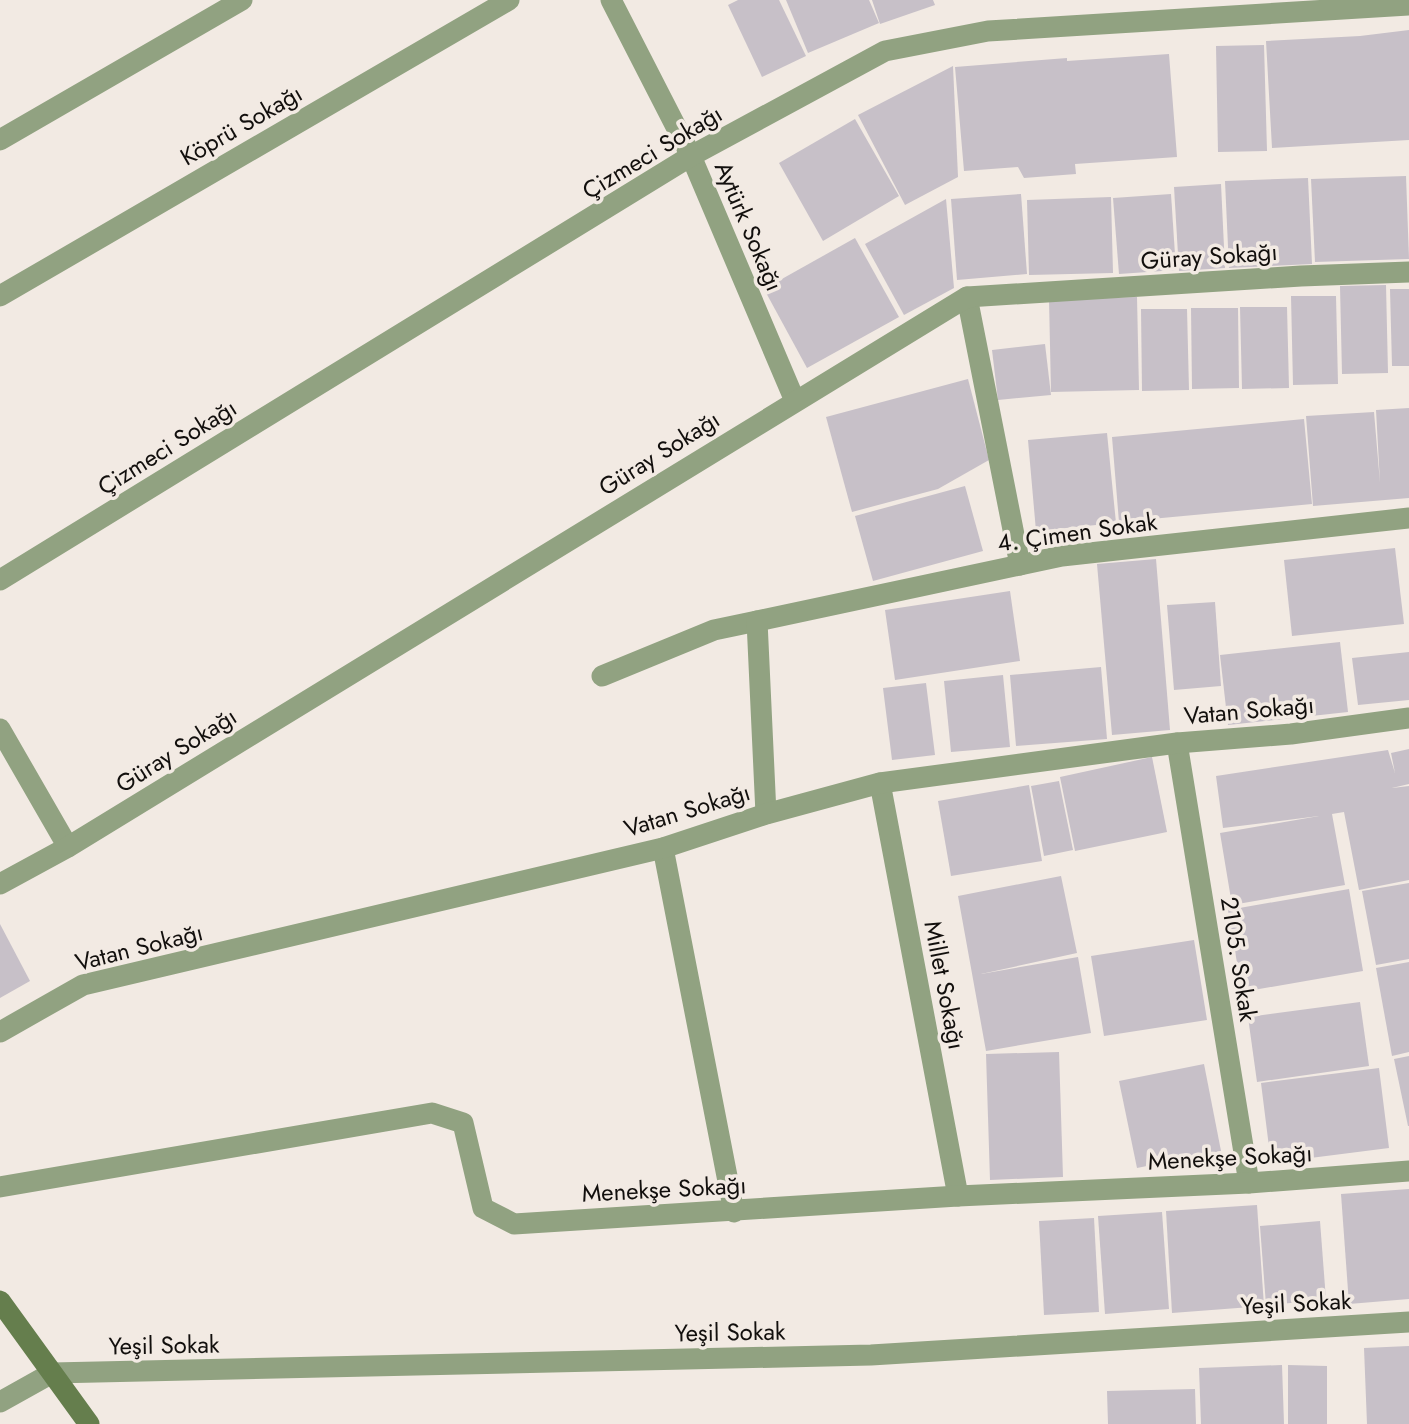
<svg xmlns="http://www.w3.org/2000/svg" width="1409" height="1424" viewBox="0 0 1409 1424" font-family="Jost,sans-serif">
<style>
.building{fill:#c7c0c8}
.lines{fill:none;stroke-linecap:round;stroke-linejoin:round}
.lane{stroke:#91a281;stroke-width:21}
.street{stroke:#91a281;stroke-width:21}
.secondary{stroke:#657e4d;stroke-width:21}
.labels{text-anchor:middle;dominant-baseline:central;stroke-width:7;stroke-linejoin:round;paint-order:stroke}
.street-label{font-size:24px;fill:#120f0d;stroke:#f2eae3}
</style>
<rect width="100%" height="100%" fill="#f2eae3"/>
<g class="building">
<path d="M 738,0 L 779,0 L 806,56 L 762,77 L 728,5 Z"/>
<path d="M 786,0 L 869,0 L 879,23 L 808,53 Z"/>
<path d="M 872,0 L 933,0 L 935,5 L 880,24 Z"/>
<path d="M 1409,30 L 1409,140 L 1272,148 L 1266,41 L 1360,36 Z"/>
<path d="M 1264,45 L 1267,151 L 1218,152 L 1216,46 Z"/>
<path d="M 1169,54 L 1177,157 L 1075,164 L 1076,174 L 1024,178 L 1018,167 L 964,171 L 955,67 L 1067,58 L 1067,61 Z"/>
<path d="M 953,66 L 958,177 L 905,205 L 858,115 Z"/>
<path d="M 855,119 L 899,196 L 823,241 L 779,163 Z"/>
<path d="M 1406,176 L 1409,259 L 1315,262 L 1311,179 Z"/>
<path d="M 1308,178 L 1312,264 L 1229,268 L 1225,181 Z"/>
<path d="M 1221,184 L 1225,268 L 1179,271 L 1174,187 Z"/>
<path d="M 1021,194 L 1027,274 L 957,280 L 951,199 Z"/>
<path d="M 1171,194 L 1176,270 L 1119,274 L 1113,198 Z"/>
<path d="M 1111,197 L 1113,273 L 1029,275 L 1027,200 Z"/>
<path d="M 946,199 L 954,288 L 904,315 L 865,244 Z"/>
<path d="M 855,238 L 899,317 L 807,368 L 764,289 Z"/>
<path d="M 1386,285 L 1388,373 L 1342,374 L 1340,286 Z"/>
<path d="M 1390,289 L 1409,289 L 1409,366 L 1392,366 Z"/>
<path d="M 1291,296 L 1336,296 L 1338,384 L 1293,385 Z"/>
<path d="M 1137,297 L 1139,390 L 1051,392 L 1049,299 Z"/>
<path d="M 1240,307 L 1287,307 L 1289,388 L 1242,389 Z"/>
<path d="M 1191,308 L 1238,308 L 1239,388 L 1192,389 Z"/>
<path d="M 1141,309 L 1187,309 L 1189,390 L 1142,391 Z"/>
<path d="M 1045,344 L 1051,395 L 998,400 L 992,350 Z"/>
<path d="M 968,379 L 989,460 L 938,489 L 852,512 L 826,417 Z"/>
<path d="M 1409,408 L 1409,498 L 1313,506 L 1306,416 L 1374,412 L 1380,483 L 1376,410 Z"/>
<path d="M 1304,419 L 1312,504 L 1119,522 L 1112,437 Z"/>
<path d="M 1107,433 L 1116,523 L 1036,531 L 1028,440 Z"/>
<path d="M 965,486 L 983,551 L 873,581 L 855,516 Z"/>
<path d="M 1395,548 L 1404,624 L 1292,636 L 1284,560 Z"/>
<path d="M 1156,559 L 1170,730 L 1112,735 L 1097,564 Z"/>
<path d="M 1010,591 L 1020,661 L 895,680 L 885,610 Z"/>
<path d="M 1215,602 L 1221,686 L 1174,690 L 1167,605 Z"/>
<path d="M 1340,642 L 1348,712 L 1228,725 L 1220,655 Z"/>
<path d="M 1409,652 L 1409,700 L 1358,705 L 1352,658 Z"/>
<path d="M 1101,667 L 1107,739 L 1016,746 L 1010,675 Z"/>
<path d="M 1003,675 L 1010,747 L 951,752 L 944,681 Z"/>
<path d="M 926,683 L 935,755 L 892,760 L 883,688 Z"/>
<path d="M 1409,749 L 1409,784 L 1392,788 L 1409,786 L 1409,880 L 1359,890 L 1344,812 L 1332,814 L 1345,885 L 1232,905 L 1220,833 L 1319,816 L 1223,828 L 1216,776 L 1388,750 L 1395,773 L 1391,753 Z"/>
<path d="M 1152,757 L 1167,832 L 1075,851 L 1060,777 Z"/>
<path d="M 1059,781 L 1073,850 L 1044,856 L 1031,786 Z"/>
<path d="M 1029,785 L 1042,861 L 951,876 L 938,801 Z"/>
<path d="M 1061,876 L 1077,953 L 981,974 L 1078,957 L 1091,1033 L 986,1051 L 958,896 Z"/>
<path d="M 1409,883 L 1409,959 L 1376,965 L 1362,891 Z"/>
<path d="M 1349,889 L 1363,971 L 1242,992 L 1228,910 Z"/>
<path d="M 0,924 L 30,981 L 0,998 Z"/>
<path d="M 1194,940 L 1207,1020 L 1104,1036 L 1091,956 Z"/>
<path d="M 1409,962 L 1409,1052 L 1392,1056 L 1376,968 Z"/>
<path d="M 1360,1002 L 1369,1066 L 1257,1082 L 1248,1017 Z"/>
<path d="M 1059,1052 L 1063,1177 L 990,1180 L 986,1054 Z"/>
<path d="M 1409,1056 L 1409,1126 L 1408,1126 L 1394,1059 Z"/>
<path d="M 1204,1064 L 1221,1151 L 1137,1168 L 1119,1081 Z"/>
<path d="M 1379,1068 L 1389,1148 L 1271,1163 L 1261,1083 Z"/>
<path d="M 1409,1189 L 1409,1299 L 1349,1304 L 1341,1194 Z"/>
<path d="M 1257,1205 L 1264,1306 L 1172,1313 L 1166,1211 Z"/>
<path d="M 1162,1212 L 1169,1309 L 1105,1314 L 1098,1216 Z"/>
<path d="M 1094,1218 L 1099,1312 L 1044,1315 L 1039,1221 Z"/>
<path d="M 1320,1221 L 1326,1300 L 1266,1305 L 1260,1226 Z"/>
<path d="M 1409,1346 L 1409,1424 L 1367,1424 L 1364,1348 Z"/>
<path d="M 1282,1365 L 1284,1424 L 1201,1424 L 1199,1368 Z"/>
<path d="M 1288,1365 L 1327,1366 L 1327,1424 L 1288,1424 Z"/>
<path d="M 1195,1389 L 1196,1424 L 1108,1424 L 1107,1391 Z"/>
</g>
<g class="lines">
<path class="lane" d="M 602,676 L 714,630 L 757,621"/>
<g class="street">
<path d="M 611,0 L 691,156 L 795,401"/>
<path d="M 0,140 L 242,0"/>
<path d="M 0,296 L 509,0"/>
<path d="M 967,297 L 1020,565"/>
<path d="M 0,580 L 691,156 L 885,51 L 988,31 L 1409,5"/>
<path d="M 0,729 L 68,847"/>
<path d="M 1177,743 L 1249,1183"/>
<path d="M 880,783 L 958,1196"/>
<path d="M 766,814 L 757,621 L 1062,556 L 1409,518"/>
<path d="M 663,848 L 734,1212"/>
<path d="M 0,884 L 68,847 L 967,297 L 1301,276 L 1409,272"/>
<path d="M 0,1032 L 83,985 L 663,848 L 766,814 L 880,783 L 1177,743 L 1291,734 L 1409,718"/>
<path d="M 0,1187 L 432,1113 L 463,1123 L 483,1208 L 514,1224 L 958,1196 L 1249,1183 L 1409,1171"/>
<path d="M 0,1402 L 52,1373 L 871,1355 L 1409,1322"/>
</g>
<path class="secondary" d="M 0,1301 L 89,1424"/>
</g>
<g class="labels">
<g class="street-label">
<text transform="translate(241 125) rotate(-30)">Köprü Sokağı</text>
<text transform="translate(652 152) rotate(-31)">Çizmeci Sokağı</text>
<text transform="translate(749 226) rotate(67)">Aytürk Sokağı</text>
<text transform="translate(1209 256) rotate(-4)">Güray Sokağı</text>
<text transform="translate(167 447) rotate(-32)">Çizmeci Sokağı</text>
<text transform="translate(659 453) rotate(-32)">Güray Sokağı</text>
<text transform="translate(1077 532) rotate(-8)">4. Çimen Sokak</text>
<text transform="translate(1249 710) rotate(-5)">Vatan Sokağı</text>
<text transform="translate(176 750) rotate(-32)">Güray Sokağı</text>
<text transform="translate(687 810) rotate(-17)">Vatan Sokağı</text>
<text transform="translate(139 947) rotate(-14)">Vatan Sokağı</text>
<text transform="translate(1239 959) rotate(81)">2105. Sokak</text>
<text transform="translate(945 985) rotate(79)">Millet Sokağı</text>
<text transform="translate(1230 1157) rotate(-3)">Menekşe Sokağı</text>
<text transform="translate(664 1189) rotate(-3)">Menekşe Sokağı</text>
<text transform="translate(1296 1303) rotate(-3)">Yeşil Sokak</text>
<text transform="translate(730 1332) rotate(-1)">Yeşil Sokak</text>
<text transform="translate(164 1345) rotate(-1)">Yeşil Sokak</text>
</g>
</g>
</svg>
